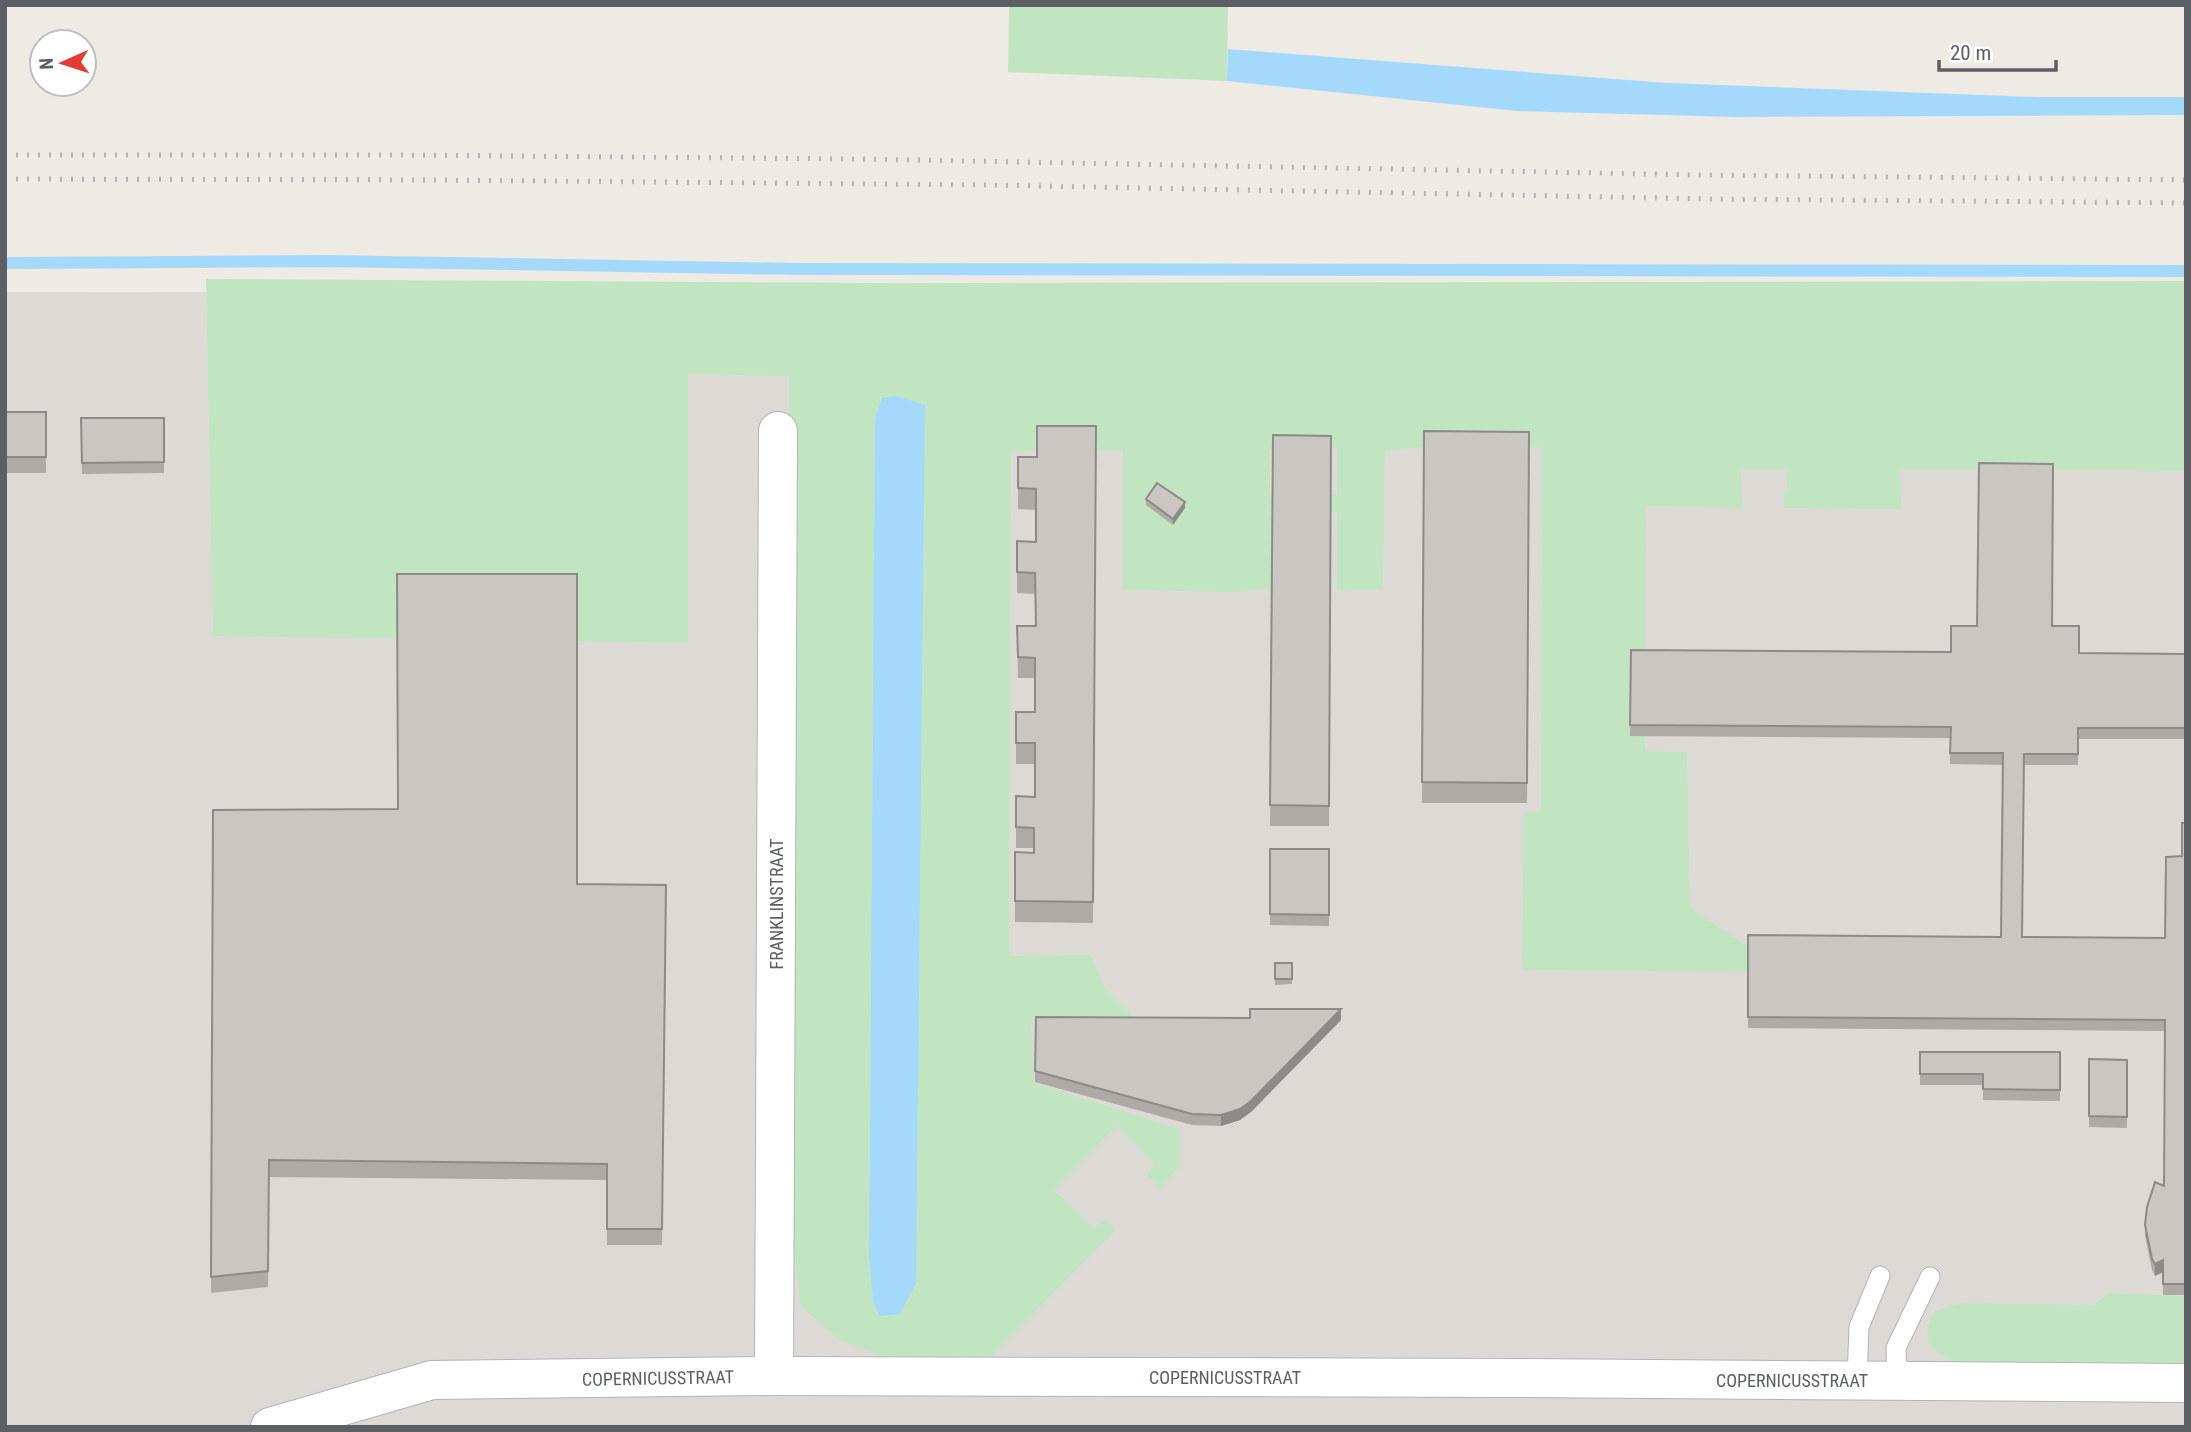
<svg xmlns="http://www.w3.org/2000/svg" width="2191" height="1432" viewBox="0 0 2191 1432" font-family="'Roboto Condensed',sans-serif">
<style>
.industrial{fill:#dddad6}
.green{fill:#c2e5c1;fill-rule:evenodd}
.water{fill:#a5d9fc}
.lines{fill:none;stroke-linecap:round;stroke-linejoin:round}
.stream{stroke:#a5d9fc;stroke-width:12}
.lane-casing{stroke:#b1b4b8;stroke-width:21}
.street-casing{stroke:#b1b4b8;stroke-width:40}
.lane{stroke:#fff;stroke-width:19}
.street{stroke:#fff;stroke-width:38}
.rail{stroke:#b2b3b4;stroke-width:5;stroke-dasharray:2 9;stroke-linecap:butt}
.wall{fill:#aeaaa6}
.shaded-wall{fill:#8d8b87}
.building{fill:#cac6c1;stroke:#8d8b87;stroke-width:2}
.labels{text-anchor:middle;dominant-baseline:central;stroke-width:5;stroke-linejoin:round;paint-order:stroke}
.street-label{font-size:18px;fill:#5c6064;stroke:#fff}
</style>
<rect width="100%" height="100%" fill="#eeebe4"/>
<path class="industrial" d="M 5,292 L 2186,294 L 2186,1427 L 5,1427 Z"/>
<g class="green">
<path d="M 1009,5 L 1228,5 L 1227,81 L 1008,72 Z"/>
<path d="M 206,279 L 894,283 L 2186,281 L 2186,471 L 1900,469 L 1901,509 L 1784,508 L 1783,491 L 1787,490 L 1786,469 L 1741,469 L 1742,508 L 1646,506 L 1645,751 L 1687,752 L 1690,908 L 1748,946 L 1748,972 L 1522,970 L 1524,812 L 1541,811 L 1542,447 L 1424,447 L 1385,451 L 1383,590 L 1337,591 L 1337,513 L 1330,512 L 1330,495 L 1337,495 L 1337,448 L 1270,449 L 1270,495 L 1275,495 L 1274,512 L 1271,513 L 1271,588 L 1237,592 L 1123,590 L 1123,450 L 1034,450 L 1011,453 L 1009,956 L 1091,955 L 1105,988 L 1130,1013 L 1132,1020 L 1031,1021 L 1034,1083 L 1180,1129 L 1180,1166 L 1159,1190 L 1147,1174 L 1155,1164 L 1117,1126 L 1054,1190 L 1094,1228 L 1106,1218 L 1116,1230 L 988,1360 L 887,1358 L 839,1340 L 801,1306 L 794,1253 L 789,376 L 688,374 L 688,643 L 213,636 ZM 882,398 L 925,405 L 916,1284 L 900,1314 L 873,1302 L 869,1256 L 875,418 Z"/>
<path d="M 2108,1293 L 2186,1296 L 2186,1364 L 1951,1362 C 1926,1343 1921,1342 1934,1312 L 1959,1303 L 2094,1305 Z"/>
</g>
<g class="water">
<path d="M 1228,49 L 1667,83 L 2036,97 L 2186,97 L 2186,115 L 1737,117 L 1517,111 L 1227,81 Z"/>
<path d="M 896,396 L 925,405 L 916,1284 L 900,1314 L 880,1316 L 873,1302 L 869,1256 L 875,418 L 882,398 Z"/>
</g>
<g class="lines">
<path class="stream" d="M 5,263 L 326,261 L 801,269 L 2186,271"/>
<g class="lane-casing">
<g id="lane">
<path d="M 1857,1380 L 1859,1327 L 1880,1276"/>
<path d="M 1897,1381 L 1896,1348 L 1930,1277"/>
</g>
</g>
<g class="street-casing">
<g id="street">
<path d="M 774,1376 L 778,431"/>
<path d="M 270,1427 L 432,1380 L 774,1376 L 1516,1378 L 2186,1383"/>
</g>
</g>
<use href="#lane" class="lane"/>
<use href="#street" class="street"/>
<g class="rail">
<path d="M 5,155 L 392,155 L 861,159 L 1703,175 L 2186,180"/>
<path d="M 5,179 L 439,180 L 987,185 L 1715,199 L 2186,203"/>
</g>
</g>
<g class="wall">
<rect x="5" y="412" width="41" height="61"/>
<path d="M 81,418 L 164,418 L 164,473 L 82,474 Z"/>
<path d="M 1096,426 L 1093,923 L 1015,922 L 1015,852 L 1034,853 L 1034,848 L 1016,848 L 1016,796 L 1035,797 L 1035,764 L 1016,764 L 1016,712 L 1035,712 L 1035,678 L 1018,678 L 1017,626 L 1035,626 L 1035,594 L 1017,593 L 1017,541 L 1036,542 L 1036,510 L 1018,509 L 1018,457 L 1037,457 Z"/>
<path d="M 1424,431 L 1529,432 L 1527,803 L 1422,803 Z"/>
<path d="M 1273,435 L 1331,436 L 1329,826 L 1270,826 Z"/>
<path d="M 1146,499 L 1185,508 L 1173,525 L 1146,505 Z"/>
<path d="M 2053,626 L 2079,653 L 2186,654 L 2186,739 L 2078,739 L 2078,765 L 2024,765 L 2022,937 L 2165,938 L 2182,856 L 2186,823 L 2186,1295 L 2163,1295 L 2163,1272 L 2155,1276 L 2152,1270 L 2145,1236 L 2145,1225 L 2164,1186 L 2165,1031 L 1748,1028 L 1748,935 L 2001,937 L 2003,765 L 1950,764 L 1950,738 L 1630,736 L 1631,650 L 1951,652 Z"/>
<path d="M 213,810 L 577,884 L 666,885 L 662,1245 L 607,1245 L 607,1180 L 269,1177 L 268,1287 L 211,1293 Z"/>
<path d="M 1270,849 L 1329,849 L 1329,926 L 1270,925 Z"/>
<path d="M 1275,963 L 1292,963 L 1292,984 L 1275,985 Z"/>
<path d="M 1341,1020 L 1251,1112 L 1240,1120 L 1221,1126 L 1192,1125 L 1035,1082 L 1035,1071 Z"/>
<path d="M 1920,1052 L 2060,1052 L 2060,1101 L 1983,1100 L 1983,1085 L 1920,1085 Z"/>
<path d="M 2089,1059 L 2127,1060 L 2127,1128 L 2089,1127 Z"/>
</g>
<g class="shaded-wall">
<path d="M 1185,502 L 1185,508 L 1173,525 L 1173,519 Z"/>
<path d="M 1341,1009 L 1341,1020 L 1251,1112 L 1240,1120 L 1221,1126 L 1221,1115 Z"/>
<path d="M 2163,1260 L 2163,1272 L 2155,1276 L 2155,1264 Z"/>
</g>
<g class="building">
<rect x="5" y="412" width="41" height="45"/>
<path d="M 81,418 L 164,418 L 164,462 L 82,463 Z"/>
<path d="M 1037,426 L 1096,426 L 1093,902 L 1015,901 L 1015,852 L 1034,853 L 1034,828 L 1016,827 L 1016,796 L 1035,797 L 1035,743 L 1016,743 L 1016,712 L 1035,712 L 1035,658 L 1018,657 L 1017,626 L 1036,626 L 1035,573 L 1017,572 L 1017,541 L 1036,542 L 1036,489 L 1018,488 L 1018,457 L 1037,457 Z"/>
<path d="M 1424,431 L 1529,432 L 1527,783 L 1422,782 Z"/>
<path d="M 1273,435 L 1331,436 L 1329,806 L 1270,805 Z"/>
<path d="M 1979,463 L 2053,464 L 2052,626 L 2079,626 L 2079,653 L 2186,654 L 2186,728 L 2078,728 L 2078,754 L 2024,754 L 2022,937 L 2165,938 L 2166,857 L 2182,856 L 2182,823 L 2186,823 L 2186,1284 L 2163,1284 L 2163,1260 L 2155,1264 L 2152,1259 L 2145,1225 L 2147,1207 L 2155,1182 L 2164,1186 L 2165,1020 L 1748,1017 L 1748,935 L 2001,937 L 2003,753 L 1950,753 L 1951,727 L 1630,725 L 1631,650 L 1951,652 L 1951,626 L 1977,626 Z"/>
<path d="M 1157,483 L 1185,502 L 1173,519 L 1146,499 Z"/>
<path d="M 397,574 L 577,574 L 577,884 L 666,885 L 662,1229 L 607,1229 L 607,1164 L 269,1160 L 268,1271 L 211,1277 L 213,810 L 398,809 Z"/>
<path d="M 1270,849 L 1329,849 L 1329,915 L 1270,914 Z"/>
<rect x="1275" y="963" width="17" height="16"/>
<path d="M 1250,1009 L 1341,1009 L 1251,1101 L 1240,1109 L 1221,1115 L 1192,1114 L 1035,1071 L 1036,1017 L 1250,1018 Z"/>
<path d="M 1920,1052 L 2060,1052 L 2060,1090 L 1983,1089 L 1983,1074 L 1920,1074 Z"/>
<path d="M 2089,1059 L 2127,1060 L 2127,1117 L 2089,1116 Z"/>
</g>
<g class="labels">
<g class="street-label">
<text transform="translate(776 904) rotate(-90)">FRANKLINSTRAAT</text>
<text x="1225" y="1377">COPERNICUSSTRAAT</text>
<text transform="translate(658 1378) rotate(-1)">COPERNICUSSTRAAT</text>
<text x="1792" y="1380">COPERNICUSSTRAAT</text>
</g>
</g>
<rect width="2191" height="1432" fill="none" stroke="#5c6064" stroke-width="14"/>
<g transform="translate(63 63) rotate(267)"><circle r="33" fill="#ffffff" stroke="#bebfc1" stroke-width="2"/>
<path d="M0-5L12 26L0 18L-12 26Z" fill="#e43c34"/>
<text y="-10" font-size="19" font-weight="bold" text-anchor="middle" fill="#5c6064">N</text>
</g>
<path d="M1939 60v10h117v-10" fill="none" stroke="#5c6064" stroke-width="3.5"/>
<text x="1950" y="60" font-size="21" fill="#5c6064" stroke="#ffffff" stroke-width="5" paint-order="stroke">20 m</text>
</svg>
